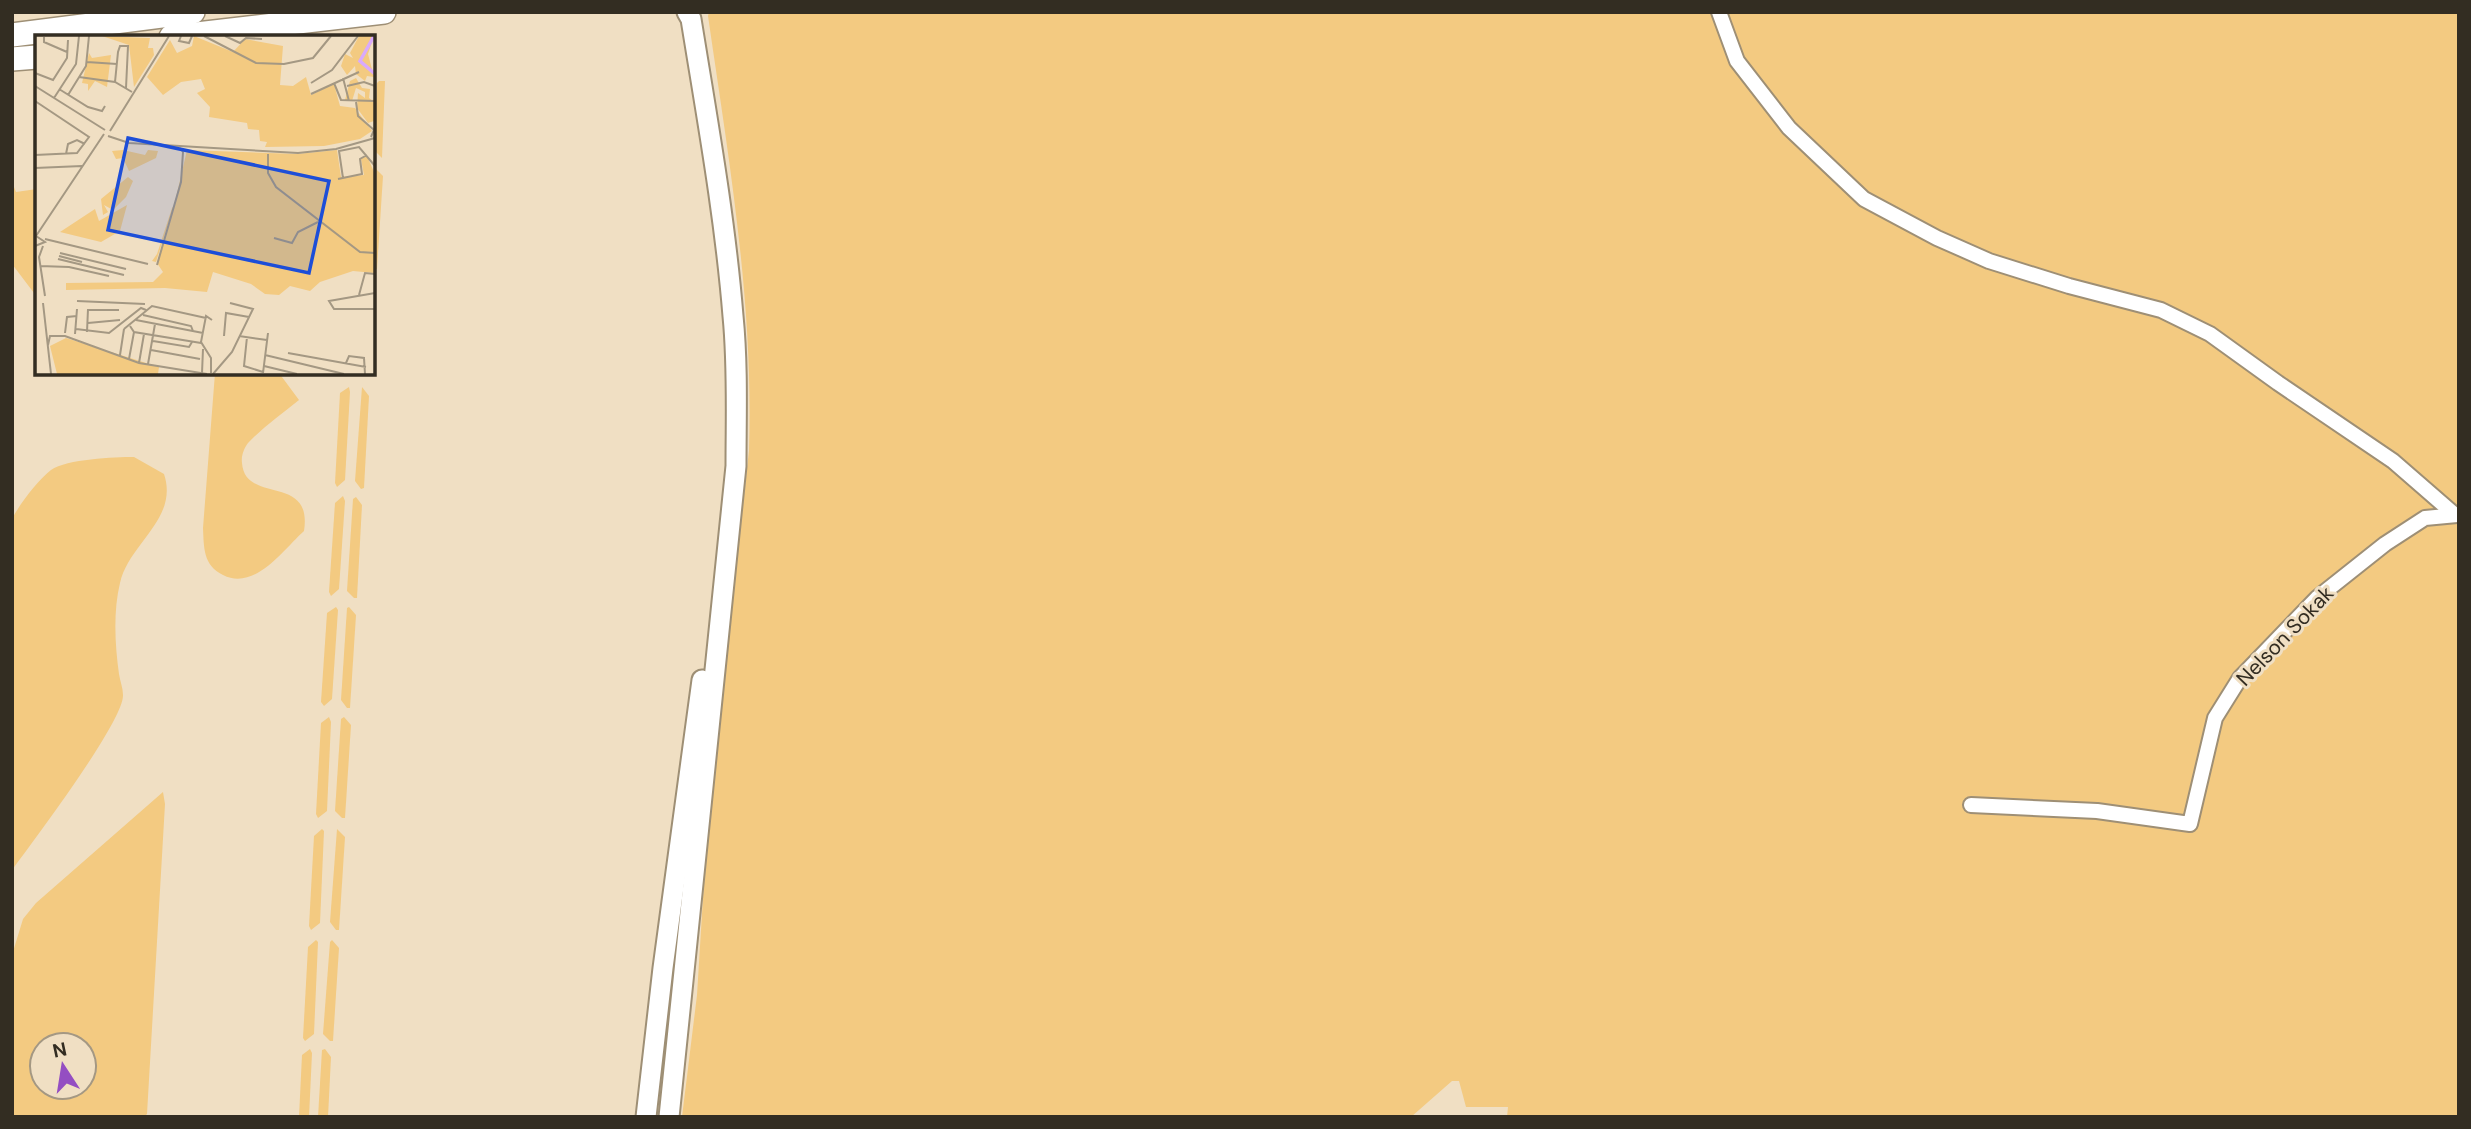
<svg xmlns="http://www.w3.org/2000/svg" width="2471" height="1129" viewBox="0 0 2471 1129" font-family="'DM Sans',sans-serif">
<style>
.green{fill:#f3ca81;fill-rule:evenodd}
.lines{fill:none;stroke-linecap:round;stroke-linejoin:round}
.street-casing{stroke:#9e8f75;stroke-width:18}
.secondary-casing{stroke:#9e8f75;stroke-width:23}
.primary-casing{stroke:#9e8f75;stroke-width:26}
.street{stroke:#fff;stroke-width:14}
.secondary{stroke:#fff;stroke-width:19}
.primary{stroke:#fff;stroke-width:23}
.labels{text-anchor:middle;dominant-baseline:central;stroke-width:6;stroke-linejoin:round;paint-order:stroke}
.street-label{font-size:21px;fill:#332d22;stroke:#f0dfc3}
.inset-river{fill:none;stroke:#d9aafc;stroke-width:3.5}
.inset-road{fill:none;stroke:#a49883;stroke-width:2}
.view{fill:#1d4ed8;fill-opacity:0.15;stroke:#1d4ed8;stroke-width:3.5}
.inset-edge{fill:none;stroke:#332d22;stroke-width:3.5}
</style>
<rect width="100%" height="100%" fill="#f0dfc3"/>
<g class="green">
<path d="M 709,12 L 2459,12 L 2459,1117 L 1507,1117 L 1508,1107 L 1466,1107 L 1459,1081 L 1452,1081 L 1411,1117 L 682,1117 L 697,995 L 705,865 L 726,650 L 749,451 C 754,304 729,161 708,16 Z"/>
<path d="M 379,81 L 385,81 L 382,158 L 374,150 L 377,83 Z"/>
<path d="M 375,168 L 383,176 L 377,269 L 374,269 L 373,185 Z"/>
<path d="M 12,182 L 16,192 L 37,189 L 37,297 L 12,264 Z"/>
<path d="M 215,373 L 279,373 L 299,400 C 282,414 263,427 248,443 C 244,448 241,456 242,463 C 245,505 313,473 304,531 C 283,550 255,591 223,575 C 203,565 204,548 203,528 Z"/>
<path d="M 349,387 L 350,392 L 345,480 L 337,487 L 335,483 L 340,393 Z"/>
<path d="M 362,387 L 369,396 L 364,488 L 361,489 L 355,481 Z"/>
<path d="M 134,457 L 164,474 C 179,519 129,543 120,583 C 113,612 115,645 119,674 C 120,681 123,688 123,695 C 124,721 32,843 12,870 L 12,519 C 19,505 38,480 51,470 C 67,459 114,457 134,457 Z"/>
<path d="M 343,496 L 345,501 L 339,589 L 331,596 L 329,592 L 335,503 Z"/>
<path d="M 356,497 L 362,505 L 357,598 L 354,598 L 347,591 L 353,499 Z"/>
<path d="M 336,607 L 338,610 L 332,699 L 324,706 L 321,702 L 327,613 Z"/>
<path d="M 349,607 L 356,615 L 350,708 L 347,708 L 341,700 L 347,608 Z"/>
<path d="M 329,717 L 331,722 L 327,811 L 318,818 L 316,814 L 321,723 Z"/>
<path d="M 344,717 L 351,725 L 345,818 L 342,818 L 335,811 L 341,719 Z"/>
<path d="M 163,792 L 165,804 L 147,1114 L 144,1117 L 12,1117 L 12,955 L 23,919 L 36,903 ZM 42,1045 L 84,1045 L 84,1087 L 42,1087 Z"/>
<path d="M 322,829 L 324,831 L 320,923 L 311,930 L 309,926 L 314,836 Z"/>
<path d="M 337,829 L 345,837 L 339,930 L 336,930 L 330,922 Z"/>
<path d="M 316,940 L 318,942 L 314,1034 L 305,1041 L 303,1038 L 308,947 Z"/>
<path d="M 332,940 L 339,948 L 333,1041 L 330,1041 L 323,1034 L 330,942 Z"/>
<path d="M 310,1049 L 312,1053 L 309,1117 L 299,1117 L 302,1055 Z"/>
<path d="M 325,1049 L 331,1057 L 328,1117 L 318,1117 L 322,1050 Z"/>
</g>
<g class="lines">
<g class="street-casing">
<g id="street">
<path d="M 1719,12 L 1737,61 L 1789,128 L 1864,199 L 1937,238 L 1989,261 L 2069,286 L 2161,310 L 2210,334 L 2278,383 L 2393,461 L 2454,514"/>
<path d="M 1971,805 L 2097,811 L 2190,824 L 2215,718 L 2240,678 L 2317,598 L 2385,544 L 2425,518 L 2457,515"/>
</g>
</g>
<g class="secondary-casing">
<g id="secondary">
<path d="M 646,1117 L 663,968 L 702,680"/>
<path d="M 669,1117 L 736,466 C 736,417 738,366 733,316 C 725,217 707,118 691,19 L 687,12"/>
</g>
</g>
<g class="primary-casing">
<g id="primary">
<path d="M 12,35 L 193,12"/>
<path d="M 171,37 L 384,12"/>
<path d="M 12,59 L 37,57"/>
</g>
</g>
<use href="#street" class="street"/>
<use href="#secondary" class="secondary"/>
<use href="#primary" class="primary"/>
</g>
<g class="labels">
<g class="street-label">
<text transform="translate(2285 636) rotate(-46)">Nelson Sokak</text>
</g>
</g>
<g transform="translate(35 35)">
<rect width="340" height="340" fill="#f0dfc3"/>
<path d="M 67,1 L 115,3 L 113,13 L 118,13 L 119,20 L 99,52 L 94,10 ZM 159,1 L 198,17 L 210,4 L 248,11 L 245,50 L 258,51 L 271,42 L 276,60 L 299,49 L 305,71 L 320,73 L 337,96 L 325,104 L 289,111 L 230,112 L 232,107 L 225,106 L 224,95 L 213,94 L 212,88 L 174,82 L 175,72 L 162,58 L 170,54 L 166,44 L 146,47 L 128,60 L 112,42 L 135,5 L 142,18 L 157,11 ZM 324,1 L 339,1 L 333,19 L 339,42 L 332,41 L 330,46 L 321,39 L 320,31 L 312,40 L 306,31 L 310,19 L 318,23 L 315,18 ZM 54,18 L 57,23 L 76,20 L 72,52 L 60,46 L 53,56 L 53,49 L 47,48 ZM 321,43 L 327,53 L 335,54 L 334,63 L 339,67 L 339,86 L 333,88 L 322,73 L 323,58 L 330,63 L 330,57 L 321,53 L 317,66 L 310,65 L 315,46 ZM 88,115 L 110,120 L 113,115 L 123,116 L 121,123 L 94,136 L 88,123 L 81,124 L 77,116 ZM 152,115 L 262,119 L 302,115 L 306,142 L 329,140 L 326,124 L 332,121 L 339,137 L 339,238 L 318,236 L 285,247 L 275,256 L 255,251 L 244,260 L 230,259 L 216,249 L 178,237 L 172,257 L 130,253 L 31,255 L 31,248 L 118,247 L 128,237 L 122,228 L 138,174 L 121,227 L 117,226 L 122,219 L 137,173 L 139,171 ZM 93,142 L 98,146 L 91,162 L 78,175 L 69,170 L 73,177 L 68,180 L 66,164 ZM 92,170 L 85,196 L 66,207 L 25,197 L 60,174 L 64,186 ZM 31,303 L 124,332 L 123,339 L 22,339 L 15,311 Z" fill="#f3ca81"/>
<path class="inset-river" d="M 339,1 L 325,26 L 340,39"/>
<path class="inset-road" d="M 146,1 L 144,6 L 154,8 L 157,1M 169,1 L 221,28 L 249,29 L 278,23 L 296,1M 190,1 L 205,8 L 211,3 L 227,4M 9,2 L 9,7 L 32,17M 52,27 L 82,29M 0,38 L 18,45 L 32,23 L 33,5M 44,42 L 80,47 L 97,57M 308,43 L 314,66M 80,47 L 83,17 L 85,11 L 93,11 L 91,53M 276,48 L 297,35 L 323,1M 299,48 L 306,65 L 340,66M 0,51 L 70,95M 312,51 L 329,47 L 340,51M 24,54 L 53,72 L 67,76 L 70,71M 276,59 L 324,37M 33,60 L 51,31 L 54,1M 19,63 L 41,29 L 44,1M 0,66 L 54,102 L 42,118 L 0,120M 321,67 L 323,81 L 339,95 L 336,102M 75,96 L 134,1M 73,101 L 94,108 L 263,118 L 301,114 L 340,103M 31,119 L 33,109 L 42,105 L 50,109M 233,119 L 233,138 L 241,152 L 325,217 L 340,218M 0,133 L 47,131M 308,143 L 304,116 L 324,112 L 340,131M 303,144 L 327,139 L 325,124 L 332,120M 1,201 L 69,99M 239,203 L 257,208 L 263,197 L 283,187M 10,204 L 113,229M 0,211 L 10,207 L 1,201M 8,211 L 4,222 L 10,261M 25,218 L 91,234M 24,221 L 47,227M 23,224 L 89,240M 122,230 L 146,147 L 148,117 L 145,113M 5,231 L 34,232 L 74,241M 340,258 L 294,266 L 299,274 L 340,274M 324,260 L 330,238 L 340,239M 42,266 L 110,269M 8,268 L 16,339M 53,275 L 84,275M 108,280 L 156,291 L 158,296M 101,285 L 168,298M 53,288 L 85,285M 95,291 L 99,297 L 166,308M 41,294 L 74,298 L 106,273 L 111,275M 89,294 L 117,271 L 171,283M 52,297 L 53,274M 30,298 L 32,282 L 42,281M 40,299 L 42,274M 189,301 L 191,278 L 214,282M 204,301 L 232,305M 212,302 L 209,331 L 228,337M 118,306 L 154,312 L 157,307M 13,310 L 15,301 L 30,301 L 104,328 L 172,339M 116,315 L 165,324M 253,318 L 331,332M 85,320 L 89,294M 230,320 L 309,339M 94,324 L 99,297M 104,328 L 109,299M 311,328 L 314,321 L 329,323 L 330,339M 113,329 L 120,289M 229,331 L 262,339M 167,338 L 168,314M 176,338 L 176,323 L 166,307 L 171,281 L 177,285M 228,338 L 233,298M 178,339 L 197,317 L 218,274 L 195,268"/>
<path class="view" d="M 93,103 L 294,146 L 274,238 L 73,195 Z"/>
<rect width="340" height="340" class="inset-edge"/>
</g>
<rect width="2471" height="1129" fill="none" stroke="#332d22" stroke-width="28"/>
<g transform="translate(63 1066) rotate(348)"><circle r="33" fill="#f0dfc3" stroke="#a49883" stroke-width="2"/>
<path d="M0-5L12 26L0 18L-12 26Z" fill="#944ec2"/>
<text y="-10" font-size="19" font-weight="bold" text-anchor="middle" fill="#332d22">N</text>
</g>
</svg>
